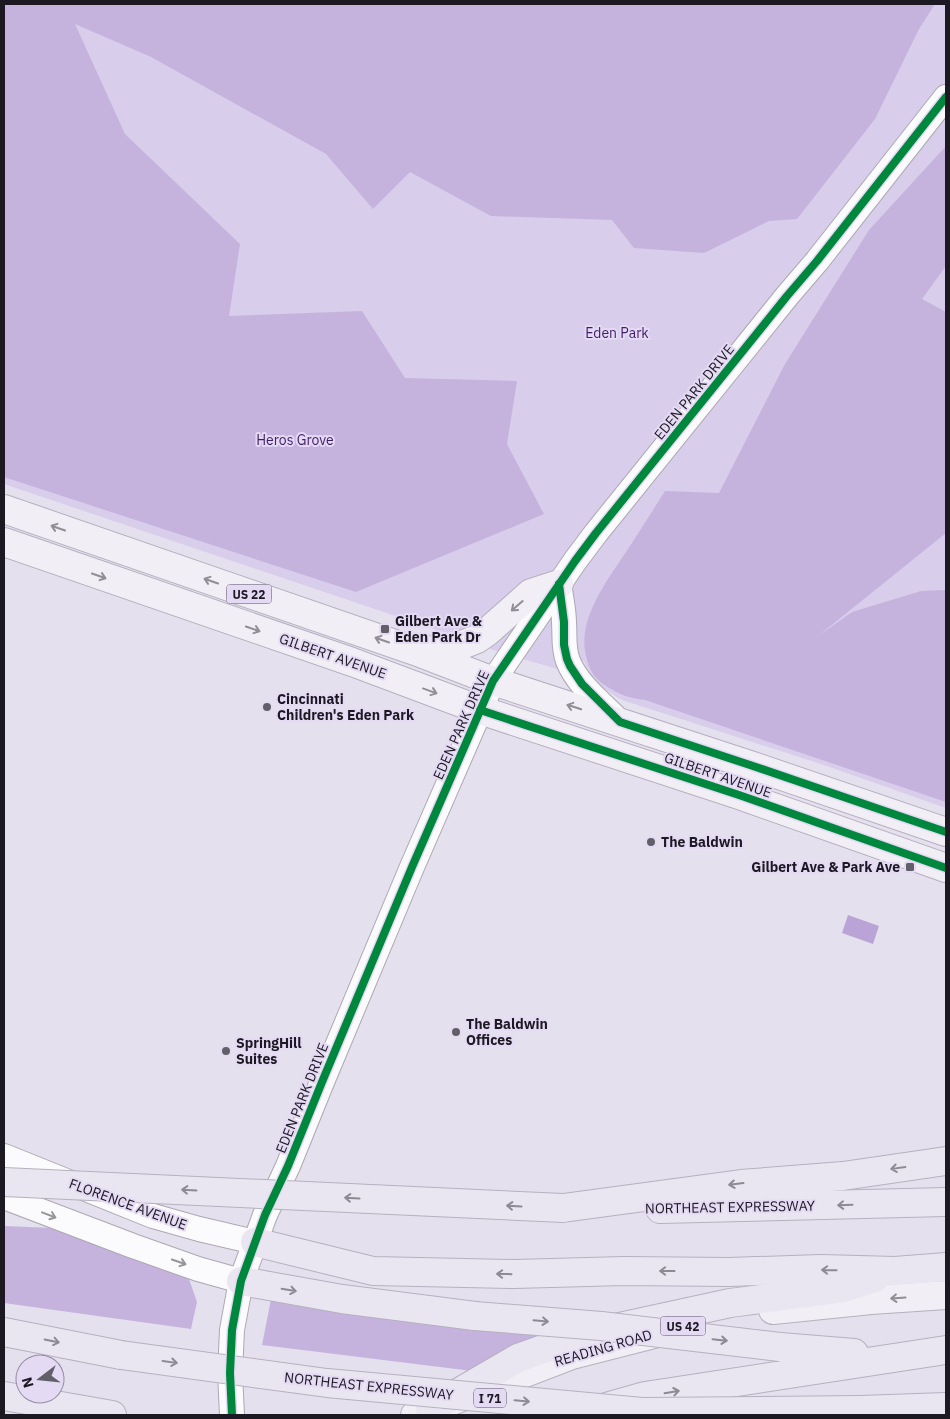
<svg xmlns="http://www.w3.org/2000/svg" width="950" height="1419" viewBox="0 0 950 1419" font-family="'IBM Plex Sans',sans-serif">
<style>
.green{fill:#d8cdea}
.forest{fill:#c5b3de}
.water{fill:#baa4d7}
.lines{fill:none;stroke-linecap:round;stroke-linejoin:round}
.tertiary-casing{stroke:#aca8b3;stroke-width:26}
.primary-casing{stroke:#b6b0bf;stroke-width:30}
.motorway-casing{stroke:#b6b0bf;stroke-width:30}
.tertiary{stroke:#fbfafc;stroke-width:24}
.primary{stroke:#f1eef5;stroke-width:28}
.motorway{stroke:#eae6f1;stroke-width:28}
.motorway-bridge-casing{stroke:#b6b0bf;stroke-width:30;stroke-linecap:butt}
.motorway-bridge{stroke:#eae6f1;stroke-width:28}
.cycleway-casing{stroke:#e4daf4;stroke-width:11}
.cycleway{stroke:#00873e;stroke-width:8}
.oneway{stroke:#918e96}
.oneway2{stroke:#8d8a94}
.oneway3{stroke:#97959a}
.poi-dot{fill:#625f69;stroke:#e4daf4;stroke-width:2}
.labels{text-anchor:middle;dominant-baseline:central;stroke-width:4;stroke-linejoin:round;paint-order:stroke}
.shield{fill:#e4daf4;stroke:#585361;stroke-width:1}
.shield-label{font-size:12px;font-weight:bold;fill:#1c1922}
.park-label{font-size:14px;fill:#431c69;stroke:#e4daf4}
.street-label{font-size:14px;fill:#1c1922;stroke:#e4daf4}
.poi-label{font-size:14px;font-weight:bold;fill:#1c1922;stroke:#e4daf4;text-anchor:start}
</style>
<rect width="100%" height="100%" fill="#e5e0ee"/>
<path class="green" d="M 4,4 L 946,4 L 946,808 L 824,765 L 622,700 C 604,689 591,682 584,661 L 564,669 L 557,669 L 493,650 L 480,645 L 469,626 C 462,633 456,634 446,633 L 4,484 Z"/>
<g class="forest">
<path d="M 4,4 L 935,4 L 919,29 L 875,119 L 797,219 L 769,221 L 704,253 L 634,248 L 612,220 L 491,216 L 410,172 L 373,209 L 326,154 L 151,57 L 75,24 L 125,134 L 240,244 L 229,316 L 362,311 L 405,378 L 517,381 L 507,444 L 544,514 L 356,592 L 4,477 Z"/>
<path d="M 946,146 L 946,266 L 922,299 L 946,312 L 946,533 L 818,636 L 852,612 L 921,591 L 946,590 L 946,802 L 645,700 C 629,698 620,695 606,686 C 593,677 590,671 586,656 C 577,619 607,581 626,552 C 639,532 652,512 665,491 L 719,493 L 785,364 L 869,230 Z"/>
<path d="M 4,1226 L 53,1228 L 172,1271 L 189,1279 L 197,1302 L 191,1329 L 4,1303 Z"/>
<path d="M 271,1299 L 286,1300 L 292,1305 L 549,1337 L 472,1371 L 262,1345 Z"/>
</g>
<path class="water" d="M 848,915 L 879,926 L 873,944 L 842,933 Z"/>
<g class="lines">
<g class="tertiary-casing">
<g id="tertiary">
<path d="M 559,584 C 561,597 564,610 564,623 C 565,636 563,648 568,661 C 578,686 602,703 620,722"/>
<path d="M 4,1156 L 153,1216 L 199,1229 L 255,1242"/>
<path d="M 4,1197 L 133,1246 L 198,1269 L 241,1281"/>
<path d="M 232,1415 L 230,1373 L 232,1330 L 241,1281 L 265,1215 L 288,1166 L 322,1082 L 412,867 L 493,681 L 575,561 L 596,533 L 787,296 L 817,261 L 946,97"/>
</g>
</g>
<g class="primary-casing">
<g id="primary">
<path d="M 4,509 L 415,651 L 493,681 L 750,765 L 946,832"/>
<path d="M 4,542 L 352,662 L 480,710 L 739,795 L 946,868"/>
<path d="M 421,651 L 452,649 L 477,639 L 487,632 L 531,593 L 559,584"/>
<path d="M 773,1310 L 871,1300 L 946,1295"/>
<path d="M 415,1415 L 572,1355 L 658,1333"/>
</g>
</g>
<g class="motorway-casing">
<g id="motorway">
<path d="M 563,1208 L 741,1184 L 843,1176 L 946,1161"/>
<path d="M 660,1209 L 946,1202"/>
<path d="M 255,1242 L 373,1271 L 514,1274 L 624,1271 L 729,1272 L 821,1269 L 895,1271 L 946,1267"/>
<path d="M 241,1281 L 342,1299 L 475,1316"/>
<path d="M 4,1332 L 121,1355"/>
<path d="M 780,1347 L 854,1353"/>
<path d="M 4,1396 L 112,1415"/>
<path d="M 603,1408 L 645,1396 L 946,1350"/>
<path d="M 430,1409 L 518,1358 L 583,1335 L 730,1303 L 844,1288 L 875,1278"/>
<path d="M 860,1410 L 946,1407"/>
</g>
</g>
<use href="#tertiary" class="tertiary"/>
<use href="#primary" class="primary"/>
<use href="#motorway" class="motorway"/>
<g class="motorway-bridge-casing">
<g id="motorway-bridge">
<path d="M 4,1182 L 563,1208"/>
<path d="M 475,1316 L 601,1326 L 780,1347"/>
<path d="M 121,1355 L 327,1383 L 642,1412 L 860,1410"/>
</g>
</g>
<use href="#motorway-bridge" class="motorway-bridge"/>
<g class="cycleway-casing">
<g id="cycleway">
<path d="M 559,584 L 564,622 L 564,645 L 567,659 L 570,666 L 582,684 L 620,722 L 750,765 L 946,832"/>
<path d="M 480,710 L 739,795 L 946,868"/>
<path d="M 232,1415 L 230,1373 L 232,1330 L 241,1281 L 265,1215 L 288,1166 L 322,1082 L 412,867 L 493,681 L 575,561 L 596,533 L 787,296 L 817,261 L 946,97"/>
</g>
</g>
<use href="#cycleway" class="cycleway"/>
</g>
<defs><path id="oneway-shaft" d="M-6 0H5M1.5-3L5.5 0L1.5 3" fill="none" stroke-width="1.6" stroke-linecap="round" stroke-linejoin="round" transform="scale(1.25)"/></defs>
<g class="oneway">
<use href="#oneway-shaft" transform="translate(58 528) rotate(-161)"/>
<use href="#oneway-shaft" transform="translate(99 576) rotate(19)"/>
<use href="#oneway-shaft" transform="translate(211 581) rotate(-161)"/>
<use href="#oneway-shaft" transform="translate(517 606) rotate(139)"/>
<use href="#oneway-shaft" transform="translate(253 629) rotate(19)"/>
<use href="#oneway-shaft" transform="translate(382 640) rotate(-161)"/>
<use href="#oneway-shaft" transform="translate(430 691) rotate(20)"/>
<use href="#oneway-shaft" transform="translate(574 707) rotate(-162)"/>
<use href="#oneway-shaft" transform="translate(898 1298) rotate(176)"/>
</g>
<g class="oneway2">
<use href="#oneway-shaft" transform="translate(898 1168) rotate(172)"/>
<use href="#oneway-shaft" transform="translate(736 1184) rotate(173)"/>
<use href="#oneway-shaft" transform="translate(189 1190) rotate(-177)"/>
<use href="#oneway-shaft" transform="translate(352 1198) rotate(-177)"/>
<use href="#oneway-shaft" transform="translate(845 1205) rotate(178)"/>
<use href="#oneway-shaft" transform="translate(514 1206) rotate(-177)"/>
<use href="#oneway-shaft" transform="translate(829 1270) rotate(-179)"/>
<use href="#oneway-shaft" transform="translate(667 1271) rotate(-180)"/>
<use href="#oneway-shaft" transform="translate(504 1274) rotate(-179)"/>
<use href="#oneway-shaft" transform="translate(289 1290) rotate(10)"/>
<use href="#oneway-shaft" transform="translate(541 1321) rotate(5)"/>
<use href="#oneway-shaft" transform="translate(720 1340) rotate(6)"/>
<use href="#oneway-shaft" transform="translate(52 1341) rotate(11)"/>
<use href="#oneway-shaft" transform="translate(170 1362) rotate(8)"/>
<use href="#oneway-shaft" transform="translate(672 1392) rotate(-9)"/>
<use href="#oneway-shaft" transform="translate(522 1401) rotate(5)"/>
</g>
<g class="oneway3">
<use href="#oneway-shaft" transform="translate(49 1215) rotate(21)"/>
<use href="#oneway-shaft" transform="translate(179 1262) rotate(19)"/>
</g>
<g class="poi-dot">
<rect x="380" y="624" width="10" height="10" rx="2.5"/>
<circle cx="267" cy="707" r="5"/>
<circle cx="651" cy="842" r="5"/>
<rect x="905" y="862" width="10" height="10" rx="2.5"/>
<circle cx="456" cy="1032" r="5"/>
<circle cx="226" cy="1051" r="5"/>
</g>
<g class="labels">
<g class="shield">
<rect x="226.5" y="584.5" width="45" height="19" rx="4"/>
<rect x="660.5" y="1316.5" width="45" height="19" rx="4"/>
<rect x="474" y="1388.5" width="32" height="19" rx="4"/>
</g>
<g class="shield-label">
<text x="249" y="594">US 22</text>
<text x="683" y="1326">US 42</text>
<text x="490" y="1398">I 71</text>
</g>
<g class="park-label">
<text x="617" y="333">Eden Park</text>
<text x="295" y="440">Heros Grove</text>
</g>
<g class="street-label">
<text transform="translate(694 392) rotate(-51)">EDEN PARK DRIVE</text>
<text transform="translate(333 656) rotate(19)">GILBERT AVENUE</text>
<text transform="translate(461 725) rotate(-66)">EDEN PARK DRIVE</text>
<text transform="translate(718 775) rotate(19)">GILBERT AVENUE</text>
<text transform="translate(302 1098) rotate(-68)">EDEN PARK DRIVE</text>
<text transform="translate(128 1204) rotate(20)">FLORENCE AVENUE</text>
<text transform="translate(730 1207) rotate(-1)">NORTHEAST EXPRESSWAY</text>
<text transform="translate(603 1348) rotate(-16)">READING ROAD</text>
<text transform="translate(369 1386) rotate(6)">NORTHEAST EXPRESSWAY</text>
</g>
<g class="poi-label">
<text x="395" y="621">Gilbert Ave &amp;<tspan x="395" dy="16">Eden Park Dr</tspan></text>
<text x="277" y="699">Cincinnati<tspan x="277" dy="16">Children's Eden Park</tspan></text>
<text x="661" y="842">The Baldwin</text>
<text x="900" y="867" text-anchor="end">Gilbert Ave &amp; Park Ave</text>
<text x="466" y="1024">The Baldwin<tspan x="466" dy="16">Offices</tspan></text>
<text x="236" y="1043">SpringHill<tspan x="236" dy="16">Suites</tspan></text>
</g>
</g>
<rect width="950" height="1419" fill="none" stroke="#1c1922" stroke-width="10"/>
<g transform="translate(40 1379) rotate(254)"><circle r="24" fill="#e4daf4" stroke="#948da0"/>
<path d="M0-4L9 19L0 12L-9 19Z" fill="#625f69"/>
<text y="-8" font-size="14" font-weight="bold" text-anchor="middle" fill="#1c1922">N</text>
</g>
</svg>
